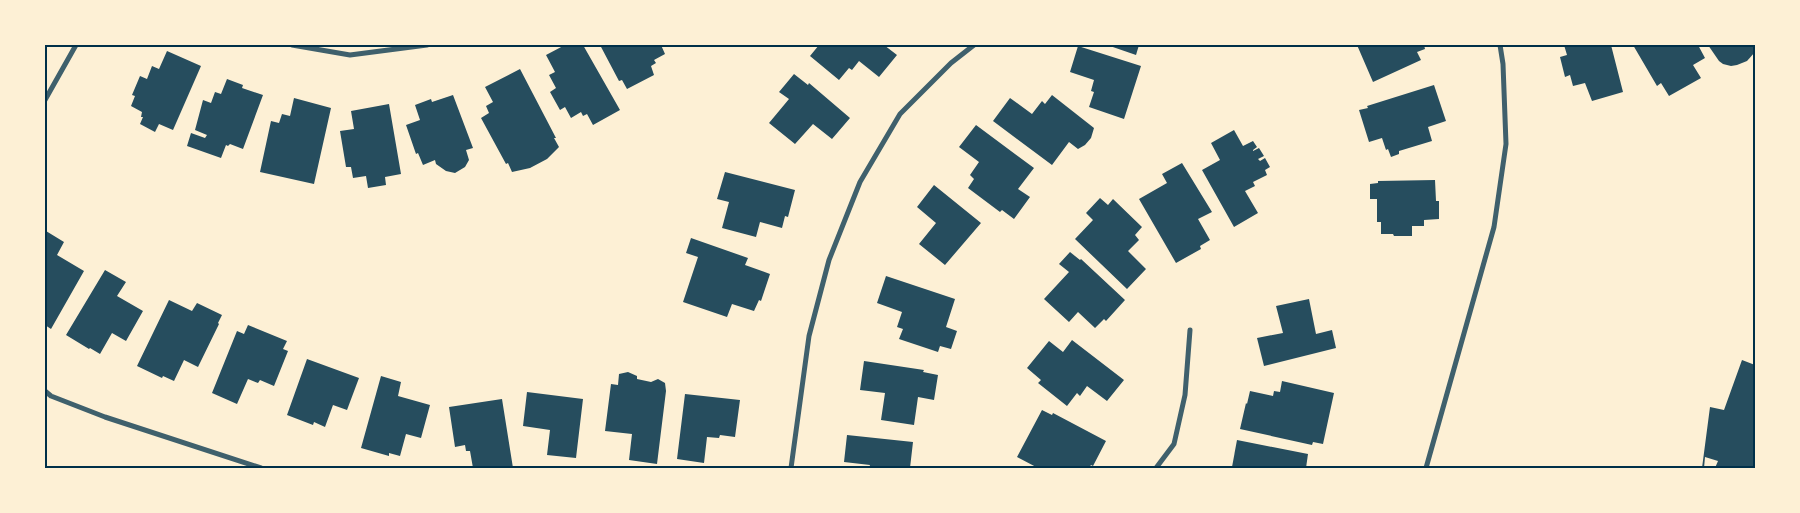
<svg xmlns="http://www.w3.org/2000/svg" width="1800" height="513" viewBox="0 0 1800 513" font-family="Mulish,sans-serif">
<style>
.building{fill:#264d5e}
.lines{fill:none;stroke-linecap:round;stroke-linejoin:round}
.minor{stroke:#3f606c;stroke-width:5}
.neatline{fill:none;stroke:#003049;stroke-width:2}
</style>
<rect width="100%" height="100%" fill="#fdf0d5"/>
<g class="building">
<path d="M 565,45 L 583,45 L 620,110 L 593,125 L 587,114 L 583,116 L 581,112 L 571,118 L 565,107 L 560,110 L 550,92 L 556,88 L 549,75 L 555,72 L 546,55 Z"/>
<path d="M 600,45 L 661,45 L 665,54 L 654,60 L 656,63 L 651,66 L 654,75 L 627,89 L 622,80 L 619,81 Z"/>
<path d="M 819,45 L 884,45 L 897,55 L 879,77 L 859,61 L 852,70 L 849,68 L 839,80 L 810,56 Z"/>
<path d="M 1107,45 L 1139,45 L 1136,55 Z"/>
<path d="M 1357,45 L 1424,45 L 1425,49 L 1417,52 L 1421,60 L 1373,82 Z"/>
<path d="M 1564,45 L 1611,45 L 1623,92 L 1592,101 L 1585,83 L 1573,86 L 1570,75 L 1565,77 L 1560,57 L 1567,55 Z"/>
<path d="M 1633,45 L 1698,45 L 1705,58 L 1693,65 L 1701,78 L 1669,96 L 1661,83 L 1657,86 Z"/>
<path d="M 1708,45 L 1755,45 L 1755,52 L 1747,61 L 1737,65 L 1731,66 L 1723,64 L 1719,61 Z"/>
<path d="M 1078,46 L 1141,66 L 1124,119 L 1089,107 L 1094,92 L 1091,91 L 1094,80 L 1070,72 Z"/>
<path d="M 167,51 L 201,66 L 173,130 L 159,124 L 155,132 L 140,124 L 143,117 L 141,117 L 142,112 L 131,106 L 135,96 L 132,95 L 140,76 L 147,79 L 152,66 L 159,69 Z"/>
<path d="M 520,69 L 556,138 L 554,138 L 559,147 L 547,159 L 530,168 L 512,172 L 508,163 L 506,164 L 481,118 L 489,113 L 486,106 L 493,102 L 485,87 Z"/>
<path d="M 794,74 L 808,85 L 809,83 L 850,118 L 832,139 L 813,124 L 795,144 L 769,123 L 789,99 L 779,92 Z"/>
<path d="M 227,79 L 243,85 L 242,88 L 263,95 L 243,149 L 230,144 L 228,146 L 226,145 L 221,158 L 187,146 L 191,133 L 205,138 L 207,135 L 195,130 L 203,100 L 211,103 L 215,92 L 221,94 Z"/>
<path d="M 1434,85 L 1446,121 L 1428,127 L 1432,141 L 1399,151 L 1399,154 L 1391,157 L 1388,149 L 1386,150 L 1382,138 L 1369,142 L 1359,110 L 1368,108 L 1367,106 Z"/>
<path d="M 453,95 L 473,148 L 466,150 L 469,160 L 465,167 L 455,173 L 446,171 L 436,164 L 435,160 L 423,165 L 418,153 L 416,154 L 406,125 L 420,120 L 415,105 L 431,99 L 432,102 Z"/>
<path d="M 1052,95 L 1094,128 L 1091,138 L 1085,145 L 1078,149 L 1069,142 L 1052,165 L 993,121 L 1010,98 L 1032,114 L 1042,101 L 1045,104 Z"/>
<path d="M 294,98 L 331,108 L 314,184 L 260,172 L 271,121 L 279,123 L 282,114 L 290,116 Z"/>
<path d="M 389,104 L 401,174 L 385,177 L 386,185 L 368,188 L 366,176 L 353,178 L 351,167 L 346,167 L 340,131 L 354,129 L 351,111 Z"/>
<path d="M 976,125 L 1034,168 L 1018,189 L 1030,197 L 1014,219 L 1002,210 L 1000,212 L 968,188 L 974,179 L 970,175 L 979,162 L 959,147 Z"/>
<path d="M 1234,130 L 1243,146 L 1253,141 L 1257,147 L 1253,150 L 1253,151 L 1259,148 L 1264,156 L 1258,159 L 1260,161 L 1265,158 L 1270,167 L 1265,170 L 1267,175 L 1253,182 L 1255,186 L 1245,191 L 1258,213 L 1234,227 L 1202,170 L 1220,160 L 1211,143 Z"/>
<path d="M 1182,163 L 1212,212 L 1198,219 L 1210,240 L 1200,246 L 1201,249 L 1176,263 L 1139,199 L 1167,183 L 1162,174 Z"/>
<path d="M 725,172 L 795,190 L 788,217 L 785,216 L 782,228 L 760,222 L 756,237 L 722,228 L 729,202 L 717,199 Z"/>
<path d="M 1435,180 L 1436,201 L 1439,201 L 1439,219 L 1424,220 L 1424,226 L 1412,226 L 1412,236 L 1394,236 L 1393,234 L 1381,234 L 1381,222 L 1377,222 L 1377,199 L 1370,199 L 1370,184 L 1378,183 L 1378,181 Z"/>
<path d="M 934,185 L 981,223 L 945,265 L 919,244 L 936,223 L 917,207 Z"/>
<path d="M 1100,198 L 1108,205 L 1113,199 L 1142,227 L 1135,235 L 1139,240 L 1128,251 L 1146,269 L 1127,289 L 1075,239 L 1093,220 L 1086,213 Z"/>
<path d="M 46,231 L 64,242 L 57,255 L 84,271 L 51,329 L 45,325 Z"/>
<path d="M 691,238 L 748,258 L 745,265 L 770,274 L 761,301 L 759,300 L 754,311 L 732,304 L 727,317 L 683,302 L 698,257 L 686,253 Z"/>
<path d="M 1070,252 L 1080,260 L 1081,259 L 1125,300 L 1106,321 L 1104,319 L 1095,328 L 1078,312 L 1069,322 L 1044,299 L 1069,272 L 1059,264 Z"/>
<path d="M 105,270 L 126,282 L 117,296 L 143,311 L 126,341 L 112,333 L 100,354 L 90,348 L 89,349 L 66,335 Z"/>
<path d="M 886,276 L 955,299 L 946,327 L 957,331 L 951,349 L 940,346 L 938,352 L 899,339 L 903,329 L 897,327 L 902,312 L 877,303 Z"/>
<path d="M 1309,299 L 1316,334 L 1332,330 L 1336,348 L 1264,366 L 1257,338 L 1283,333 L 1276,306 Z"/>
<path d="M 169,300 L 192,311 L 197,303 L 222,315 L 218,323 L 219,324 L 198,367 L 184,360 L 174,381 L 163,376 L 162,378 L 137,366 Z"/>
<path d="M 248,325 L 287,341 L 283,349 L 288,351 L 274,386 L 260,380 L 258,383 L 248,379 L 237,404 L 212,393 L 237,331 L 244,334 Z"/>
<path d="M 1072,340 L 1124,380 L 1107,401 L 1087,386 L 1080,396 L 1077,393 L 1067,406 L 1038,383 L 1041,380 L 1027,368 L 1049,341 L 1063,352 Z"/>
<path d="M 307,359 L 359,378 L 347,410 L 333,405 L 325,427 L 314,422 L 313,425 L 287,415 Z"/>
<path d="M 1742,360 L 1755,365 L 1755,468 L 1715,468 L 1718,461 L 1705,457 L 1704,468 L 1702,468 L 1710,407 L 1724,410 Z"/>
<path d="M 864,361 L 924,370 L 923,372 L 938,375 L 934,400 L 918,397 L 914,425 L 881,420 L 885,393 L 860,390 Z"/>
<path d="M 628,372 L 637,376 L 637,379 L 651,382 L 658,379 L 665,383 L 666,391 L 657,464 L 629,460 L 632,434 L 605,431 L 611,384 L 618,385 L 619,374 Z"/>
<path d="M 381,376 L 401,382 L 398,396 L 430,405 L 421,438 L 406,434 L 400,456 L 389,453 L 389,456 L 361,448 Z"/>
<path d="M 1282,381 L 1334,393 L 1323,444 L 1313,442 L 1312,445 L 1240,429 L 1246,403 L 1247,404 L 1250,391 L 1273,396 L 1274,391 L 1280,392 Z"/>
<path d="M 527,392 L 583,399 L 576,458 L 547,455 L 550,430 L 523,426 Z"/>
<path d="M 685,394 L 740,400 L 735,437 L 720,435 L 719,438 L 707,437 L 704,463 L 677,459 Z"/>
<path d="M 502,399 L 513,468 L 473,468 L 470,451 L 466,451 L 465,445 L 455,447 L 449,407 Z"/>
<path d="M 1042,410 L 1052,415 L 1053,413 L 1106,441 L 1093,466 L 1091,465 L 1089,468 L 1069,468 L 1065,466 L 1063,468 L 1038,468 L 1017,457 Z"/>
<path d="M 847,435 L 913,442 L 910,468 L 869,468 L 870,465 L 844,462 Z"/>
<path d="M 1237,440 L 1308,454 L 1306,468 L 1232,467 Z"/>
</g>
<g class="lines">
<g class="minor">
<path d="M 292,45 L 350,55 L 427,45"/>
<path d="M 45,100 L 76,45"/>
<path d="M 45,391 L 51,396 L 105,417 L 261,468"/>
<path d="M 791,468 L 809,336 L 829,260 L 860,182 L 900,114 L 951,63 L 974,45"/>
<path d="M 1156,468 L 1174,444 L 1185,395 L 1190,330"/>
<path d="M 1426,468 L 1494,227 L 1506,144 L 1503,64 L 1500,45"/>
</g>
</g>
<rect width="1800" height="513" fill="none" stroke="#fdf0d5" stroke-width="92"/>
<rect x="46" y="46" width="1708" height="421" class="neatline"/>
</svg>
